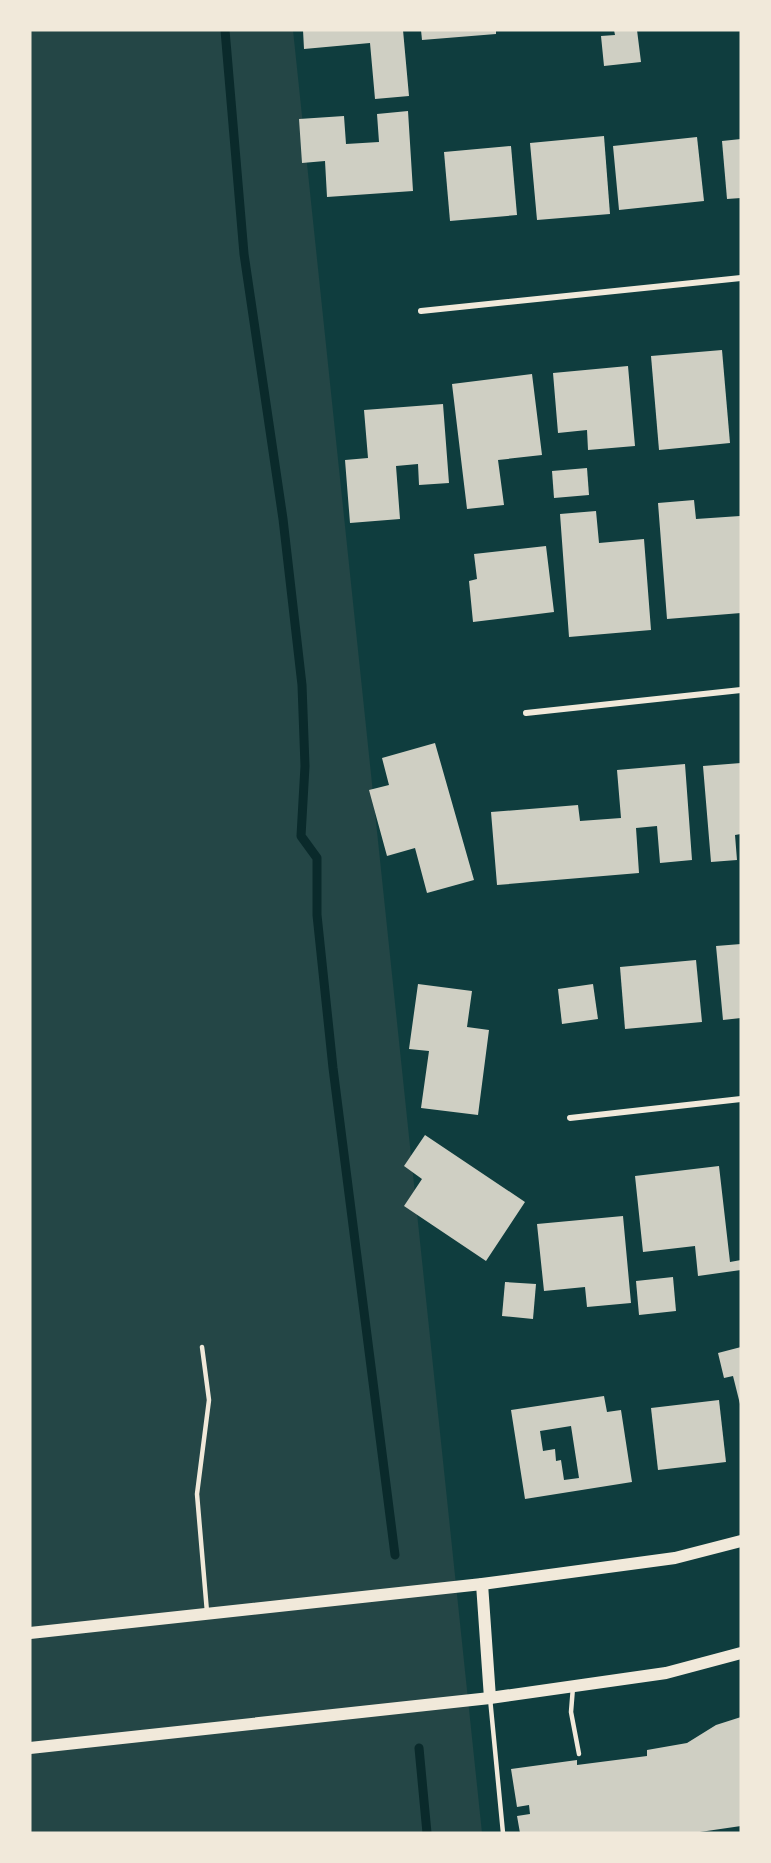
<svg xmlns="http://www.w3.org/2000/svg" width="771" height="1863" viewBox="0 0 771 1863" font-family="Barlow,sans-serif">
<style>
.green{fill:#244646}
.lines{fill:none;stroke-linecap:round;stroke-linejoin:round}
.stream{stroke:#0a2a2b;stroke-width:9}
.building{fill:#cfcfc3;fill-rule:evenodd}
.service{stroke:#f1e9da;stroke-width:4.5}
.minor{stroke:#f1e9da;stroke-width:6}
.secondary{stroke:#f1e9da;stroke-width:12}
</style>
<rect width="100%" height="100%" fill="#0f3d3e"/>
<path class="green" d="M 30,30 L 293,30 L 482,1833 L 30,1833 Z"/>
<g class="lines">
<g class="stream">
<path d="M 225,30 L 244,254 L 283,519 L 302,685 L 305,766 L 301,836 L 317,858 L 317,915 L 333,1068 L 395,1555"/>
<path d="M 419,1748 L 427,1833"/>
</g>
</g>
<g class="building">
<path d="M 303,30 L 403,30 L 409,96 L 375,99 L 370,43 L 304,49 Z"/>
<path d="M 421,30 L 496,30 L 496,34 L 422,40 Z"/>
<path d="M 614,30 L 637,30 L 641,62 L 604,66 L 601,36 L 615,35 Z"/>
<path d="M 408,111 L 413,191 L 327,197 L 325,161 L 302,163 L 299,119 L 344,116 L 346,144 L 379,142 L 377,114 Z"/>
<path d="M 604,136 L 610,214 L 537,220 L 530,143 Z"/>
<path d="M 697,137 L 704,201 L 619,210 L 613,146 Z"/>
<path d="M 741,139 L 741,198 L 727,199 L 722,141 Z"/>
<path d="M 511,146 L 517,215 L 450,221 L 444,152 Z"/>
<path d="M 722,350 L 730,443 L 659,450 L 651,356 Z"/>
<path d="M 628,366 L 635,446 L 588,450 L 587,430 L 558,433 L 553,373 Z"/>
<path d="M 532,374 L 542,455 L 498,460 L 504,505 L 467,509 L 452,384 Z"/>
<path d="M 443,404 L 449,483 L 419,485 L 418,464 L 396,466 L 400,519 L 350,523 L 345,460 L 368,458 L 364,410 Z"/>
<path d="M 587,468 L 589,495 L 554,498 L 552,471 Z"/>
<path d="M 694,500 L 696,519 L 740,516 L 741,613 L 667,619 L 658,503 Z"/>
<path d="M 596,511 L 599,543 L 644,539 L 651,630 L 569,637 L 560,514 Z"/>
<path d="M 546,546 L 554,612 L 473,622 L 469,581 L 477,579 L 474,554 Z"/>
<path d="M 435,743 L 474,880 L 427,893 L 415,848 L 387,856 L 369,790 L 389,785 L 382,758 Z"/>
<path d="M 741,763 L 741,834 L 735,835 L 737,860 L 711,862 L 703,766 Z"/>
<path d="M 685,764 L 692,860 L 660,863 L 657,826 L 636,828 L 639,873 L 497,885 L 491,812 L 578,805 L 580,821 L 621,818 L 617,770 Z"/>
<path d="M 741,944 L 741,1018 L 723,1020 L 716,946 Z"/>
<path d="M 696,960 L 702,1022 L 625,1029 L 620,967 Z"/>
<path d="M 418,984 L 472,991 L 467,1027 L 489,1030 L 478,1115 L 421,1108 L 429,1051 L 409,1049 Z"/>
<path d="M 593,984 L 598,1019 L 562,1024 L 558,989 Z"/>
<path d="M 425,1135 L 525,1202 L 486,1261 L 404,1206 L 422,1179 L 404,1166 Z"/>
<path d="M 719,1166 L 730,1262 L 741,1260 L 741,1270 L 698,1276 L 695,1246 L 643,1252 L 635,1176 Z"/>
<path d="M 623,1216 L 631,1303 L 587,1307 L 585,1287 L 544,1291 L 537,1224 Z"/>
<path d="M 673,1277 L 676,1311 L 639,1315 L 636,1281 Z"/>
<path d="M 505,1282 L 536,1284 L 533,1319 L 502,1316 Z"/>
<path d="M 741,1347 L 741,1403 L 740,1404 L 733,1376 L 724,1378 L 718,1353 Z"/>
<path d="M 604,1396 L 607,1412 L 621,1410 L 632,1482 L 525,1499 L 511,1410 ZM 571,1426 L 579,1478 L 564,1480 L 561,1460 L 556,1461 L 555,1449 L 543,1451 L 540,1431 Z"/>
<path d="M 719,1400 L 726,1462 L 658,1470 L 651,1408 Z"/>
<path d="M 741,1717 L 741,1826 L 693,1833 L 520,1833 L 517,1816 L 530,1814 L 529,1805 L 517,1807 L 511,1769 L 577,1760 L 577,1765 L 647,1756 L 647,1750 L 687,1743 L 716,1725 Z"/>
</g>
<g class="lines">
<g class="service">
<path d="M 202,1347 L 209,1400 L 197,1494 L 207,1612"/>
<path d="M 573,1687 L 571,1712 L 579,1754"/>
<path d="M 490,1698 L 503,1833"/>
</g>
<g class="minor">
<path d="M 421,311 L 741,278"/>
<path d="M 526,713 L 741,690"/>
<path d="M 570,1118 L 741,1099"/>
</g>
<g class="secondary">
<path d="M 482,1584 L 490,1698"/>
<path d="M 30,1633 L 482,1584 L 675,1558 L 741,1541"/>
<path d="M 30,1748 L 490,1698 L 666,1673 L 741,1653"/>
</g>
</g>
<rect width="771" height="1863" fill="none" stroke="#f1e9da" stroke-width="63"/>
</svg>
